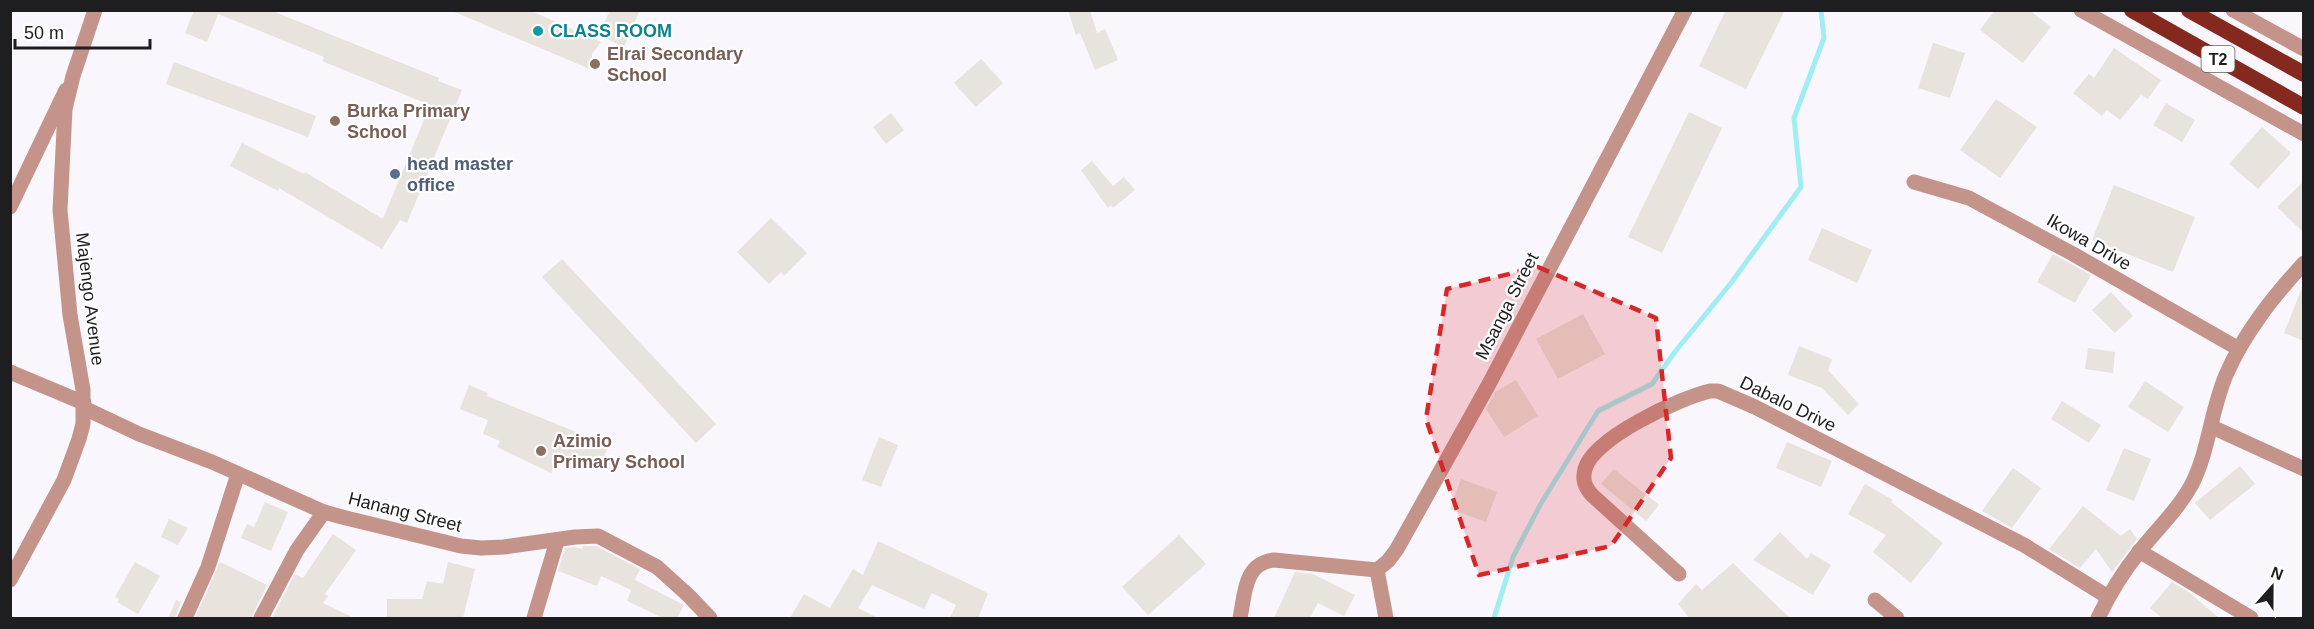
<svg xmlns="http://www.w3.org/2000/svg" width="2314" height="629" viewBox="0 0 2314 629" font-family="Arial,sans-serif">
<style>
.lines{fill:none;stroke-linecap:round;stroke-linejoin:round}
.stream{stroke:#a0eef3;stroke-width:5}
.building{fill:#e8e3dd}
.minor{stroke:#c4938a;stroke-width:15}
.tertiary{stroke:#c4938a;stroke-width:15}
.trunk{stroke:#85281d;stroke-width:16}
.marked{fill:#d62828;fill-opacity:0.2;stroke:#d62828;stroke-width:4.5;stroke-dasharray:12 8;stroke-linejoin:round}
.culture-dot{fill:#0f9aa8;stroke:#fff;stroke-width:2}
.education-dot{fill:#8d6e63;stroke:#fff;stroke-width:2}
.service-dot{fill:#5c6f8a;stroke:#fff;stroke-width:2}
.labels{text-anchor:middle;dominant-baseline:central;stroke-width:4.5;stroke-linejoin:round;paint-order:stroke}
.shield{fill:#fff;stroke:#626162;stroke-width:1.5}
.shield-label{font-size:16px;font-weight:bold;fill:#1e1d1f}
.culture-label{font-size:18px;font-weight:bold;fill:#0d838f;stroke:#fff;text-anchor:start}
.education-label{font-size:18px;font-weight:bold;fill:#785e54;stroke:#fff;text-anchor:start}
.service-label{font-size:18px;font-weight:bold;fill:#4e5e75;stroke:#fff;text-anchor:start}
.street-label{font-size:18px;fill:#1e1d1f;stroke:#fff}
</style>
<rect width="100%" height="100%" fill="#f9f6fd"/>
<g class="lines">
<path class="stream" d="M 1494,618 L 1513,557 L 1540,505 L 1598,411 L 1652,384 L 1674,353 L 1731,283 L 1801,187 L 1794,118 L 1824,38 L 1821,10"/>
</g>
<g class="building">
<path d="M 194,10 L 270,10 L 439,78 L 438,81 L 462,90 L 407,223 L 400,220 L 382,249 L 279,188 L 278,191 L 230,166 L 242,143 L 304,174 L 305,172 L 383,219 L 430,105 L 322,61 L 324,57 L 218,14 L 207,42 L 185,33 Z"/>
<path d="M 529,10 L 601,42 L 592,54 L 590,69 L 452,11 Z"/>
<path d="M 610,10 L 640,10 L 624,47 L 599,35 Z"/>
<path d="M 1068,10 L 1090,10 L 1097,33 L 1105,29 L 1118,60 L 1095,70 L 1080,33 L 1076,35 Z"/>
<path d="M 1726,10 L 1785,10 L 1746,89 L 1699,66 Z"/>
<path d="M 1995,10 L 2029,10 L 2051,27 L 2023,63 L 1980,30 Z"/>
<path d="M 1933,43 L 1965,53 L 1950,98 L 1918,88 Z"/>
<path d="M 2114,48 L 2161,80 L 2148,99 L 2141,95 L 2120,120 L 2107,110 L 2102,116 L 2073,93 L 2089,74 L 2094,78 Z"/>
<path d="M 981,59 L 1003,83 L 976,107 L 954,83 Z"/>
<path d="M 174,62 L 316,116 L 308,137 L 166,84 Z"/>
<path d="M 1996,99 L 2037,127 L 2000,178 L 1960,150 Z"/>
<path d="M 2166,103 L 2195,120 L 2182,142 L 2153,125 Z"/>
<path d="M 1689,112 L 1722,128 L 1662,253 L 1628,237 Z"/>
<path d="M 891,113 L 904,130 L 886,144 L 873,127 Z"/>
<path d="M 2262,127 L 2291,153 L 2258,189 L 2229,164 Z"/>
<path d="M 1092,161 L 1113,186 L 1124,177 L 1135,190 L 1113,208 L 1111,205 L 1108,208 L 1081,170 Z"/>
<path d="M 2304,181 L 2304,233 L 2277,207 Z"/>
<path d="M 2114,185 L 2195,217 L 2173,272 L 2092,240 Z"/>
<path d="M 771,218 L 807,253 L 784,276 L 781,272 L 769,284 L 737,252 Z"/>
<path d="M 1822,228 L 1872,250 L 1857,283 L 1808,260 Z"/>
<path d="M 2053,254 L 2091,275 L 2075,303 L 2037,282 Z"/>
<path d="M 562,259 L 716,424 L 696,443 L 542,277 Z"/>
<path d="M 2303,285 L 2304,285 L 2304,341 L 2284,333 Z"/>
<path d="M 2111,292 L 2133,316 L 2115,333 L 2092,310 Z"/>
<path d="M 1583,314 L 1605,354 L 1558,379 L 1536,339 Z"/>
<path d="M 1799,346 L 1832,359 L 1828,370 L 1859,404 L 1848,415 L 1822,388 L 1788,375 Z"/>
<path d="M 2088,348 L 2115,352 L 2113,373 L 2085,369 Z"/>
<path d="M 1516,380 L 1538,416 L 1504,437 L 1486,409 L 1495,392 Z"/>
<path d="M 2145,381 L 2184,407 L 2168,432 L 2128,407 Z"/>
<path d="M 469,385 L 488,393 L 487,396 L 609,445 L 598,471 L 559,454 L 551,473 L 497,447 L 500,441 L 483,434 L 488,420 L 460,409 Z"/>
<path d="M 2062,401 L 2101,425 L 2089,443 L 2051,419 Z"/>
<path d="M 879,437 L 898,445 L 881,487 L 862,480 Z"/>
<path d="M 1787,442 L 1832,461 L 1821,487 L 1776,468 Z"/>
<path d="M 2124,448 L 2151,459 L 2134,501 L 2106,490 Z"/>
<path d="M 2240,466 L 2255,484 L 2210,520 L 2195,503 Z"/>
<path d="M 2013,468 L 2041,488 L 2012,528 L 1982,511 Z"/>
<path d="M 1614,469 L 1659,505 L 1646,521 L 1601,484 Z"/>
<path d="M 1461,479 L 1497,492 L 1486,522 L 1450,509 Z"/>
<path d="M 1865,484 L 1893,500 L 1891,502 L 1943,543 L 1911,583 L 1873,552 L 1886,535 L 1848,514 Z"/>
<path d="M 265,502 L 288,512 L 271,551 L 241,538 L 247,524 L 254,527 Z"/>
<path d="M 2083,506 L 2121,536 L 2130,529 L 2137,539 L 2112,572 L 2096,549 L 2080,568 L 2049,549 Z"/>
<path d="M 169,519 L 188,528 L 178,545 L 161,537 Z"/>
<path d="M 1780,532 L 1807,559 L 1811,553 L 1831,565 L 1813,595 L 1753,560 Z"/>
<path d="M 333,534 L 356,550 L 325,594 L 328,596 L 323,603 L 354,618 L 272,618 L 295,574 L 303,578 Z"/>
<path d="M 1179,535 L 1206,564 L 1148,615 L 1122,587 Z"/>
<path d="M 878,541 L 988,593 L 978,618 L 950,618 L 956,605 L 932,593 L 924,609 L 872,585 L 858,608 L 878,618 L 790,618 L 804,594 L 830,608 L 853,569 L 863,575 Z"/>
<path d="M 583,546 L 596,546 L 640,569 L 635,580 L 684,605 L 677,618 L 663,618 L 627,601 L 635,580 L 631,590 L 601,576 L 597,586 L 558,571 L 565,548 L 574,547 L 582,549 Z"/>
<path d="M 135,562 L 160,576 L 138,614 L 117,602 L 119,599 L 115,597 Z"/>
<path d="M 220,562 L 267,585 L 251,618 L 195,618 Z"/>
<path d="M 448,562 L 475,569 L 463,618 L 387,618 L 387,599 L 422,599 L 427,581 L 443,584 Z"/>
<path d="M 1733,563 L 1747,577 L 1790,618 L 1689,618 L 1678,604 L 1696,584 L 1702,590 Z"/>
<path d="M 1295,572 L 1313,574 L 1355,595 L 1344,616 L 1318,603 L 1310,618 L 1274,618 Z"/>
<path d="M 2172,582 L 2190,593 L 2219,618 L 2162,618 L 2150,608 Z"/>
<path d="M 176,600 L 181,602 L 175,618 L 168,618 Z"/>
</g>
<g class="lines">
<g class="minor">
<path d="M 2081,10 L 2304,134"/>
<path d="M 2233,10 L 2304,49"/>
<path d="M 1914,182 L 1969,198 L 2073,254 L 2239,349"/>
<path d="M 10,207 L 66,90"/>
<path d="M 10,372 L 84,403"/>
<path d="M 84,408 L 139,434 L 212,462 L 324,512 L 342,517 L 461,546 L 481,548 L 504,547 L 575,537 L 598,536 L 657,567 L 688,595 L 710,618"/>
<path d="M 2212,427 L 2304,469"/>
<path d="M 2139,551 L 2251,618"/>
<path d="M 1377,570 L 1388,561 L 1397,549 L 1489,384 L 1685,10"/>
<path d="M 1377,570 L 1386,618"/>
<path d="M 1679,574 L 1592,495 C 1585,487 1582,480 1585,469 C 1593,438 1680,398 1710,391 L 1718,391 L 1755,407 L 2024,545 L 2108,597"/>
<path d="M 1875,600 L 1897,618"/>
<path d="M 185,618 L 208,567 L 238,474"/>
<path d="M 261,618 L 297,550 L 324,512"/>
<path d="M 534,618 L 557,541"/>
<path d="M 1240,618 C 1245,594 1244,563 1274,560 L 1377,570"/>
<path d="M 2098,618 C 2109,595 2122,573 2139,552 C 2156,530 2178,510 2192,484 C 2209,450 2211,410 2226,375 C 2244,333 2273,297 2304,263"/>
</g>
<path class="tertiary" d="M 10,580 L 64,480 L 79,439 L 83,424 L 83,390 L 70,315 L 60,210 L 65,109 L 73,76 L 95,10"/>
<g class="trunk">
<path d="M 2132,10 L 2304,107"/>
<path d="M 2189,10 L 2304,74"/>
</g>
</g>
<path class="marked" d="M 1538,267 L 1656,318 L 1671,458 L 1611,546 L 1479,575 L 1426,419 L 1447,289 Z"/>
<circle class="culture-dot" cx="538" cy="31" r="6"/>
<g class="education-dot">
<circle cx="595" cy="64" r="6"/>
<circle cx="335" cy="121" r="6"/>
<circle cx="541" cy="451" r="6"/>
</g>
<circle class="service-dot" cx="395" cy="174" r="6"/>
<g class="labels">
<rect class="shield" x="2201.5" y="46" width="33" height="26" rx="4.5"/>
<g class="shield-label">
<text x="2218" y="59">T2</text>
</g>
<g class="culture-label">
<text x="550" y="31">CLASS ROOM</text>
</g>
<g class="education-label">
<text x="607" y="54">Elrai Secondary<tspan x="607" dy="21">School</tspan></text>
<text x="347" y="111">Burka Primary<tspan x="347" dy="21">School</tspan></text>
<text x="553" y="441">Azimio<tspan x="553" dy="21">Primary School</tspan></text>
</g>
<g class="service-label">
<text x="407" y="164">head master<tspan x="407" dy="21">office</tspan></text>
</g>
<g class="street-label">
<text transform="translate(2089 242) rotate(30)">Ikowa Drive</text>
<text transform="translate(90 299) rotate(83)">Majengo Avenue</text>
<text transform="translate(1507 306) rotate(-63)">Msanga Street</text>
<text transform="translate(1788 404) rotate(26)">Dabalo Drive</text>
<text transform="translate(405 512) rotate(14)">Hanang Street</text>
</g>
</g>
<rect width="2314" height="629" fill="none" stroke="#1e1d1f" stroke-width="24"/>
<g transform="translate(2272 587) rotate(21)" stroke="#ffffff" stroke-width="4.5" paint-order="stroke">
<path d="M0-4.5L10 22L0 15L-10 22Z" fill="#1e1d1f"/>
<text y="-9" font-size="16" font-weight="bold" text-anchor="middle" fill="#1e1d1f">N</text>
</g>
<path d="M15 39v9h135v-9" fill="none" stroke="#1e1d1f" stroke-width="3"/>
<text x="24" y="39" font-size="18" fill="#1e1d1f" stroke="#ffffff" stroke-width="4.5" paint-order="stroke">50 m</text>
</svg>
